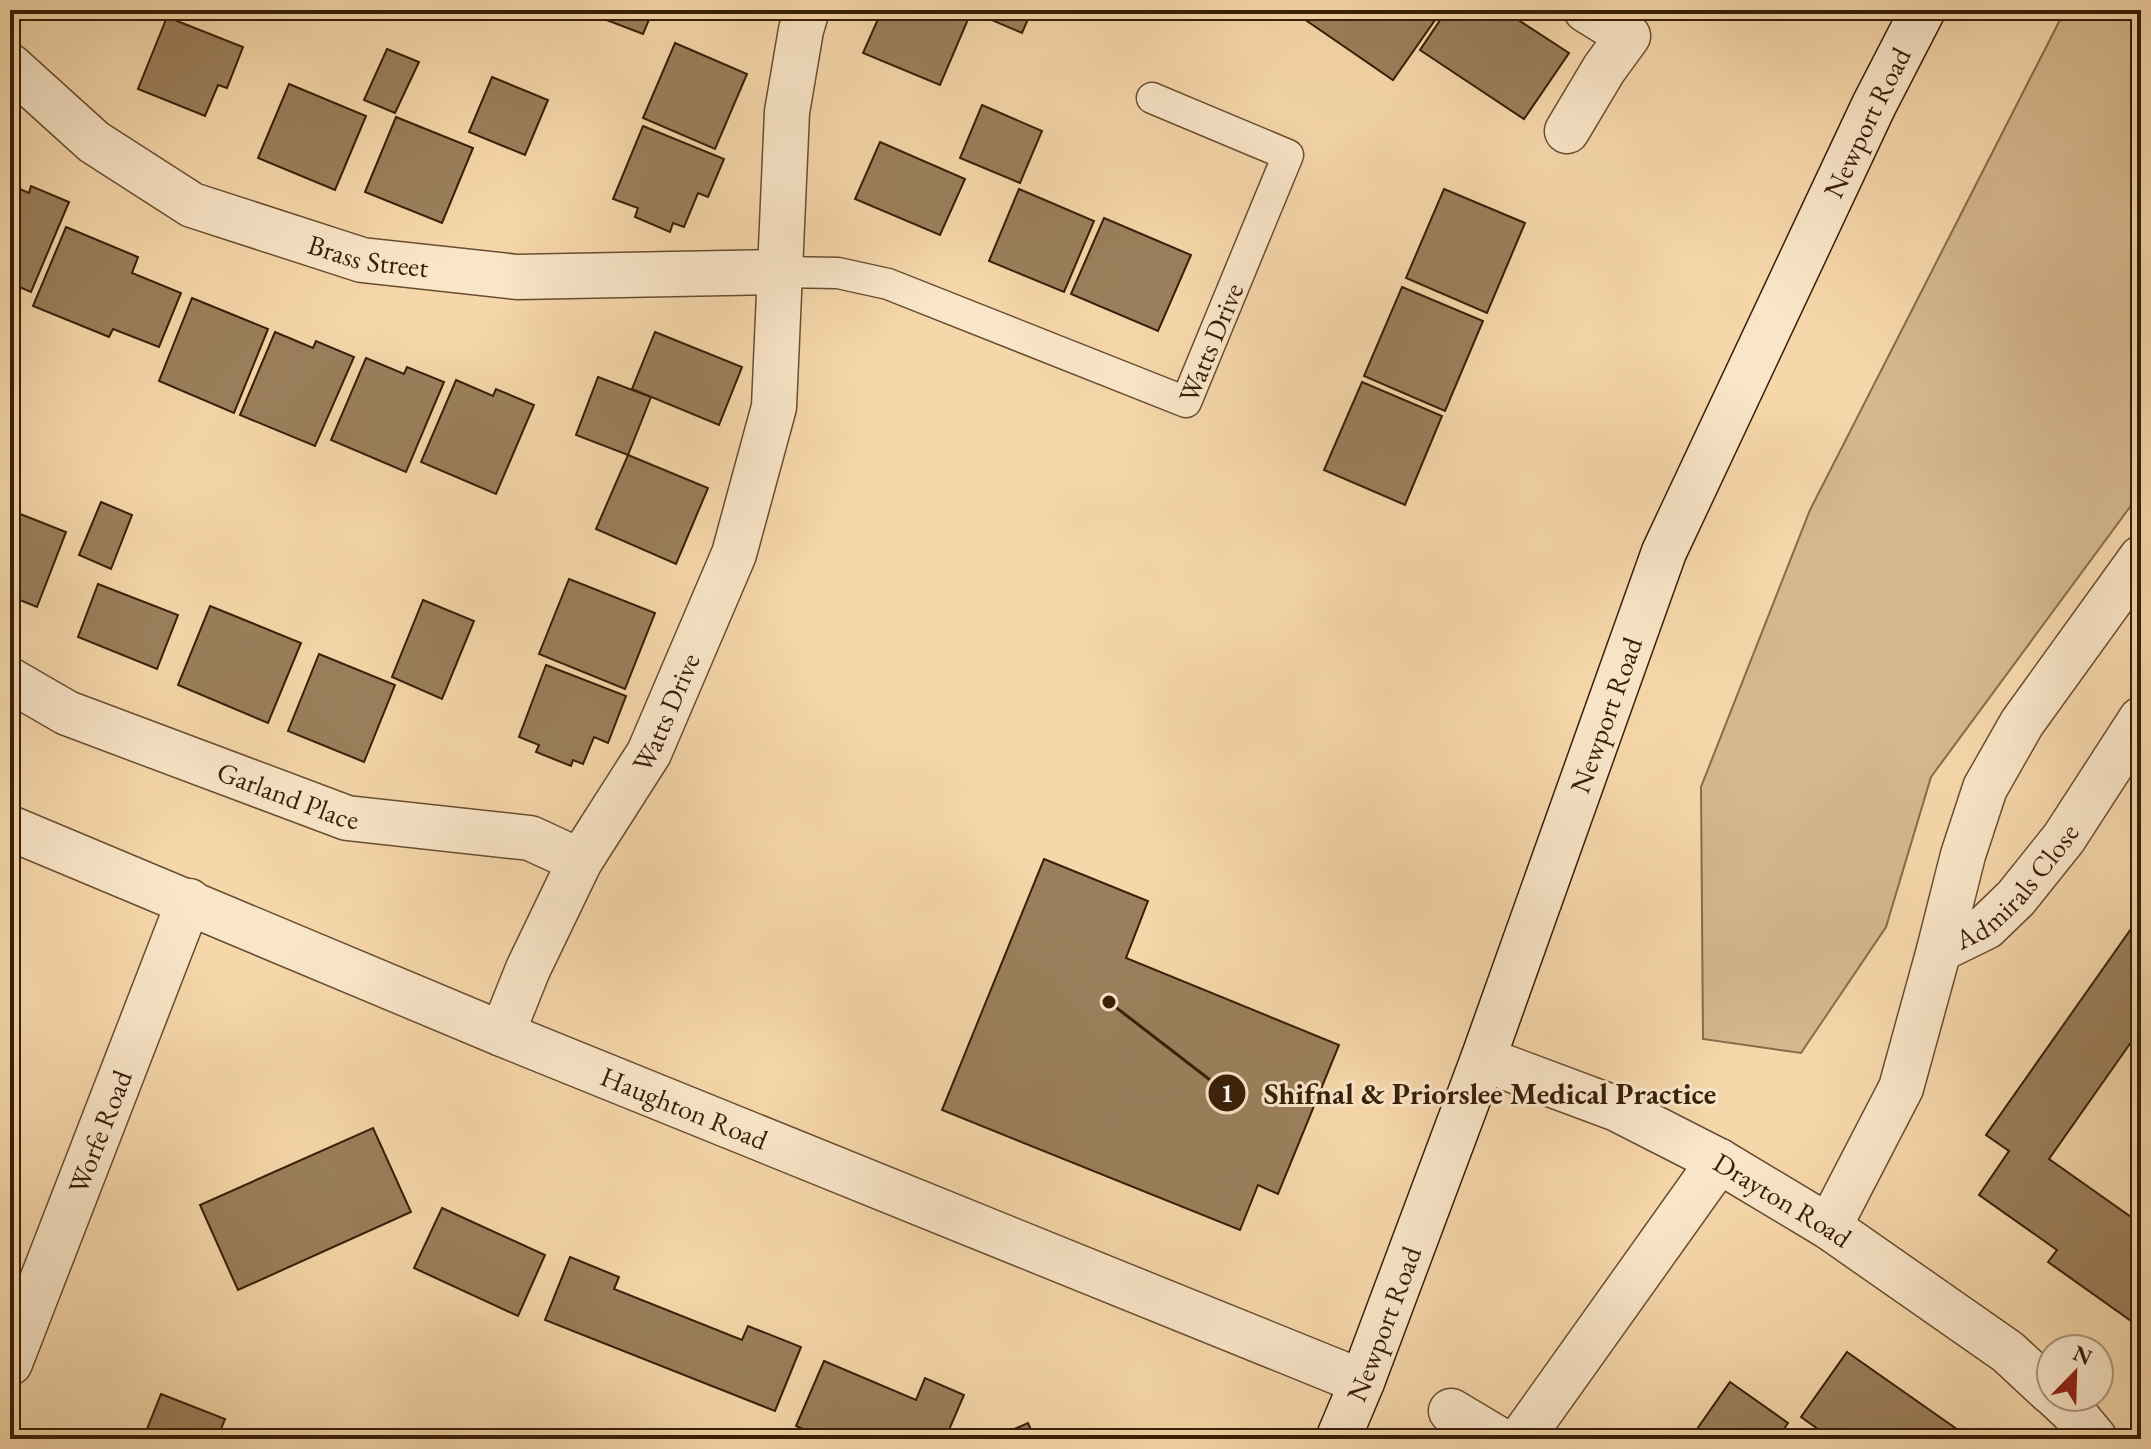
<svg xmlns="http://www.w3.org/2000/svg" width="2151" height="1449" viewBox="0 0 2151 1449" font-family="'EB Garamond',serif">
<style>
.green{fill:#d6b88e;stroke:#876c4b;stroke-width:2}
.building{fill:#9b7f5c;stroke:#381f08;stroke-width:2}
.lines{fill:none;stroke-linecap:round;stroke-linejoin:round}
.service-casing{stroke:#684d30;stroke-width:33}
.minor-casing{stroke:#684d30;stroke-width:47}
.secondary-casing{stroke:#381f08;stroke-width:47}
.service{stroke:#f9e5c8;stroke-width:30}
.minor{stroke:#f9e5c8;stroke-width:44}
.secondary{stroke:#f9e5c8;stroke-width:44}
.labels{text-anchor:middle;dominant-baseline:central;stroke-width:6;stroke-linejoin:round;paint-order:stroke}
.street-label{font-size:28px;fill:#381f08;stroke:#f9e5c8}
.leader{fill:none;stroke:#381f08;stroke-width:3}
.callout-dot{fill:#381f08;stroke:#f9e5c8;stroke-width:3}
.mark-label{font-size:24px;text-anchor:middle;font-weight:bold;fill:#fff}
.callout-label{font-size:30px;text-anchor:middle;font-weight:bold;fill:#381f08;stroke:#f9e5c8;stroke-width:6;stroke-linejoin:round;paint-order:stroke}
</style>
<rect width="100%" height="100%" fill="#f6d7aa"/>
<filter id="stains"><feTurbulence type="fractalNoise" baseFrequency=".0025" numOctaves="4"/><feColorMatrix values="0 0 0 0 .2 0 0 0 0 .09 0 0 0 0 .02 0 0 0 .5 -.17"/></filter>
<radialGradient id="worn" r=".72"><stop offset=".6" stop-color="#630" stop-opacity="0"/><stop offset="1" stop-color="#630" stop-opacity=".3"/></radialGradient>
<path class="green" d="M 2065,10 L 2141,10 L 2141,492 L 1931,777 L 1886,927 L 1801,1053 L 1703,1039 L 1701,787 L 1810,510 Z"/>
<g class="building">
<path d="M 589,10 L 653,10 L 643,34 L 588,13 Z"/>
<path d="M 727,10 L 755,10 L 750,20 Z"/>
<path d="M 882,10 L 972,10 L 940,85 L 863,53 Z"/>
<path d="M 974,10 L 1032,10 L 1022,33 L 973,12 Z"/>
<path d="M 1291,10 L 1442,10 L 1393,80 Z"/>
<path d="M 1447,10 L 1503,10 L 1569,53 L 1524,119 L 1420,50 Z"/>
<path d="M 167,17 L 243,47 L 227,88 L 218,85 L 205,116 L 138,89 Z"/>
<path d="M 675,43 L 747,74 L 715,149 L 643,118 Z"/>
<path d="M 387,49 L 419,62 L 395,113 L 364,100 Z"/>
<path d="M 492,77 L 548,100 L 525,155 L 469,132 Z"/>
<path d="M 289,84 L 366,116 L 335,190 L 258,158 Z"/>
<path d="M 982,105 L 1042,131 L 1020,183 L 960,158 Z"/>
<path d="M 396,117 L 473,148 L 442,223 L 365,192 Z"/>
<path d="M 643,126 L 724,159 L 708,197 L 698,193 L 684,227 L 673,223 L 670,232 L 635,217 L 638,208 L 613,199 Z"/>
<path d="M 880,142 L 965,179 L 940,235 L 855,199 Z"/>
<path d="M 10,185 L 29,193 L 31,186 L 69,202 L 31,292 L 10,283 Z"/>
<path d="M 1019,189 L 1094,221 L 1064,292 L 989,261 Z"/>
<path d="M 1444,189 L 1525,223 L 1487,313 L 1406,278 Z"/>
<path d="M 1104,218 L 1191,255 L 1158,331 L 1071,294 Z"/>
<path d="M 66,227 L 138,257 L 132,273 L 181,293 L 159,347 L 113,329 L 109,337 L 33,306 Z"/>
<path d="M 1402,287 L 1483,321 L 1445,411 L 1364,376 Z"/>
<path d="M 192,298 L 268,329 L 234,413 L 159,381 Z"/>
<path d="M 275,332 L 313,348 L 316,341 L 354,357 L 315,446 L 240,415 Z"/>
<path d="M 655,332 L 742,367 L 719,425 L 632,389 Z"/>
<path d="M 366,358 L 404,374 L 407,367 L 444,382 L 406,472 L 331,440 Z"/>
<path d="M 598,377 L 651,397 L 628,455 L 576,435 Z"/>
<path d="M 456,380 L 493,396 L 496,389 L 534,405 L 496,494 L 421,462 Z"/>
<path d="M 1362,382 L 1442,416 L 1405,505 L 1324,470 Z"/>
<path d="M 628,455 L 708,488 L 676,564 L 596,529 Z"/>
<path d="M 101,502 L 132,515 L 111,569 L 79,555 Z"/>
<path d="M 10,510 L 66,532 L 37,607 L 10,596 Z"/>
<path d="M 569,579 L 655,613 L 625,689 L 539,654 Z"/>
<path d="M 98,584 L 178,615 L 157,669 L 78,637 Z"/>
<path d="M 423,600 L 474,621 L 442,699 L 392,677 Z"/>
<path d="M 210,606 L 301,643 L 268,723 L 178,685 Z"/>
<path d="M 319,654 L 395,685 L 364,762 L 288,731 Z"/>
<path d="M 546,665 L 626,696 L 608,743 L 594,737 L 583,764 L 573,760 L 571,766 L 536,752 L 539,745 L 519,737 Z"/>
<path d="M 1044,859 L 1148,901 L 1126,958 L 1339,1045 L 1278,1194 L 1258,1185 L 1240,1230 L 942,1110 Z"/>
<path d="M 2140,916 L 2141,1028 L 2049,1159 L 2141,1224 L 2141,1328 L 2048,1262 L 2057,1250 L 1979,1195 L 2009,1151 L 1986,1135 Z"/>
<path d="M 373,1128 L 411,1212 L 238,1290 L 200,1205 Z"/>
<path d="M 442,1208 L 545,1255 L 518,1316 L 414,1268 Z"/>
<path d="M 570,1257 L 619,1277 L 614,1289 L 742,1340 L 748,1326 L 801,1347 L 775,1411 L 545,1320 Z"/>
<path d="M 1847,1352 L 1971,1439 L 1832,1439 L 1801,1417 Z"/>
<path d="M 824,1361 L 916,1400 L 925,1378 L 964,1395 L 945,1439 L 826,1439 L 796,1426 Z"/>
<path d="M 1730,1382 L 1788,1423 L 1777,1439 L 1690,1439 Z"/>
<path d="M 161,1394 L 225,1419 L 217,1439 L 143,1439 Z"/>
<path d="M 1028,1423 L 1035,1439 L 992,1439 Z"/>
</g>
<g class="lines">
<g class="service-casing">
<g id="service">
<path id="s1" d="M 780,272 L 838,273 L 888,284 L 1186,402 L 1288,155 L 1152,98"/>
</g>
</g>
<g class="minor-casing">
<g id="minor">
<path id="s2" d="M 10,66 L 94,142 L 192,205 L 362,260 L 517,277 L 780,272"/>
<path d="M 1567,131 L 1604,69 L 1628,36 L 1586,10"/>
<path id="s3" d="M 10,680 L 67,713 L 347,818 L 530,838 L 580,861"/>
<path id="s4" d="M 10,828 L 502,1034 L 1362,1382"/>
<path d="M 1939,950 L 1963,855 L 1985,788 L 2022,723 L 2141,558"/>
<path id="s5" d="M 502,1034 L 528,969 L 580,861 L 649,753 L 734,554 L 774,407 L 787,112 L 801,30 L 807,10"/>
<path id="s6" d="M 1483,1059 L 1617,1109 L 1719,1161 L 1829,1227 L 2008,1352 L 2051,1392"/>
<path id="s7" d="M 1829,1227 L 1901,1088 L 1939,950 L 1986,927 L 2016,898 L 2064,838 L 2141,719"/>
<path id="s8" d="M 10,1363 L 189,901"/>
<path d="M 2057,1397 L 2072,1411 L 2095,1439"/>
<path d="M 1451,1411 L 1498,1439"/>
<path d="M 1521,1439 L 1719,1161"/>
</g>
</g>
<g class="secondary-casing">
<g id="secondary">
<path id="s9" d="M 1338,1439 L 1362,1382 L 1483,1059 L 1664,552 L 1874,105 L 1923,10"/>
</g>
</g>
<use href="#service" class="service"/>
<use href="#minor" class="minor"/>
<use href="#secondary" class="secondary"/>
</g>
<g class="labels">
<g class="street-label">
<text stroke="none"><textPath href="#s9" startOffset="1420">Newport Road</textPath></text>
<text stroke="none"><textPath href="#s2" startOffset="414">Brass Street</textPath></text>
<text stroke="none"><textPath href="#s1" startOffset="494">Watts Drive</textPath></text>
<text stroke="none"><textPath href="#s5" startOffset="362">Watts Drive</textPath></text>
<text stroke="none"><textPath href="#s9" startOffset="772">Newport Road</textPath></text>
<text stroke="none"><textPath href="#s3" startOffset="302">Garland Place</textPath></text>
<text stroke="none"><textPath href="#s7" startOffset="402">Admirals Close</textPath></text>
<text stroke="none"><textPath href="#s4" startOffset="730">Haughton Road</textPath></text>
<text stroke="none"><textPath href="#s8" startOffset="248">Worfe Road</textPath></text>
<text stroke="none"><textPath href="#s6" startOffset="332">Drayton Road</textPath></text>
<text stroke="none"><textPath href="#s9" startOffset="124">Newport Road</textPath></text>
</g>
</g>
<path class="leader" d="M1109 1002L1227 1093"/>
<g class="callout-dot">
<circle cx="1109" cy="1002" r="8"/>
<circle cx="1227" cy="1093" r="20"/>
</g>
<g class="mark-label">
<text x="1227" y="1102">1</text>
</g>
<g class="callout-label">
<text x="1490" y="1104">Shifnal &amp; Priorslee Medical Practice</text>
</g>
<rect width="2151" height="1449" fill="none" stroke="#f6d7aa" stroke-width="40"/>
<rect x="12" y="12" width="2127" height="1425" fill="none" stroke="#381f08" stroke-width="4"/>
<rect x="20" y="20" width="2111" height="1409" fill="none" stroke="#381f08" stroke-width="2"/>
<g transform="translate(2075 1373) rotate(23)"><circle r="38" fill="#f9e5c8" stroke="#ac967b" stroke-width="2"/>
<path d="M0-6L14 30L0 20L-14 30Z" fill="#8f2418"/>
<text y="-12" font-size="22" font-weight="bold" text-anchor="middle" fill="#381f08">N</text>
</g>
<rect width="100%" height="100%" filter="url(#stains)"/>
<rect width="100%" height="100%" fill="url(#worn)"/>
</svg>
